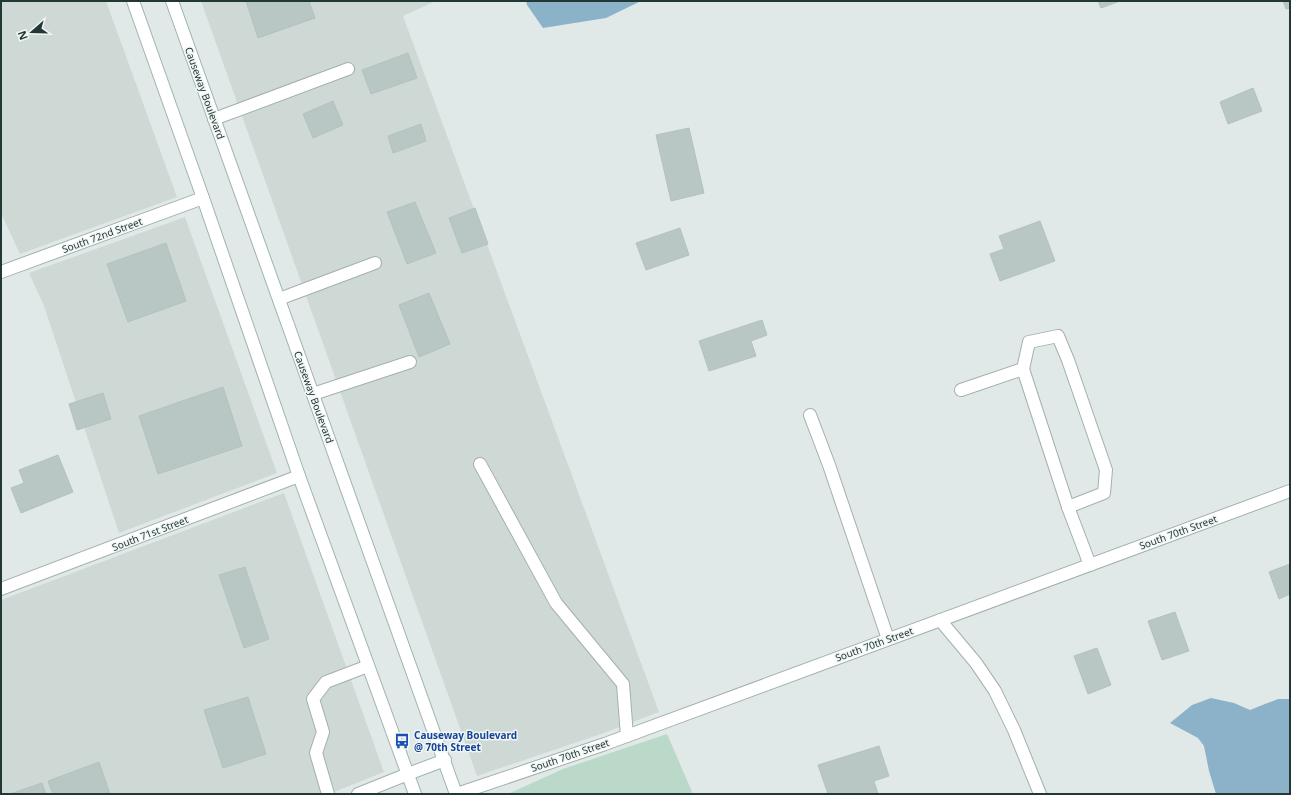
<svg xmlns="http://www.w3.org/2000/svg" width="1291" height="795" viewBox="0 0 1291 795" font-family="'Noto Sans',sans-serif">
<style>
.built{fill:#ced9d6}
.green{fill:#bad9c9}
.water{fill:#8cb2ca}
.building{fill:#b8c6c4;stroke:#b3c2bf}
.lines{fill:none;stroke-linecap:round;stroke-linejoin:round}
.lane-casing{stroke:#a3b0af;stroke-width:14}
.street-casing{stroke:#a3b0af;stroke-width:14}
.secondary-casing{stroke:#a0b4b1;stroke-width:14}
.lane{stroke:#fff;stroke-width:12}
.street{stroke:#fff;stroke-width:12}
.secondary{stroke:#fff;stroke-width:12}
.labels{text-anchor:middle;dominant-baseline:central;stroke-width:3;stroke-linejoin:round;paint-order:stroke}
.street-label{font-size:10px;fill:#223837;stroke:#f0f6f4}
.transit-label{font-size:10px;font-weight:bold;fill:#164399;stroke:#f0f6f4;text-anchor:start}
</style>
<rect width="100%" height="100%" fill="#e0e9e7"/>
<g class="built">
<path d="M 1,1 L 106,1 L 177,197 L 20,254 L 1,213 Z"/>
<path d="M 201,1 L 436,1 L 403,16 L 659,712 L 601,734 L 477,776 Z"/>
<path d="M 185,217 L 277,473 L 119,533 L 44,306 L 29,273 Z"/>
<path d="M 284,493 L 384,772 L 329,794 L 1,794 L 1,600 Z"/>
</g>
<path class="green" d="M 667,734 L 693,794 L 508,794 L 563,769 Z"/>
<g class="water">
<path d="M 526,1 L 641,1 L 606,18 L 543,28 L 527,5 Z"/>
<path d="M 1211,698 L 1234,703 L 1250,710 L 1278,699 L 1290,699 L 1290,794 L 1216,794 L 1209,771 L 1204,746 L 1198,738 L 1170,723 L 1192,705 Z"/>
</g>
<g class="building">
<path d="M 246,1 L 309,1 L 315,18 L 258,38 Z"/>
<path d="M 1098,1 L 1120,1 L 1101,8 Z"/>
<path d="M 1283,1 L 1290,1 L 1290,8 L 1286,9 Z"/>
<path d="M 408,53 L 417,78 L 371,94 L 362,70 Z"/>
<path d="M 1253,88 L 1262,111 L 1228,124 L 1220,102 Z"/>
<path d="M 333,101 L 343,125 L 313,138 L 303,114 Z"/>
<path d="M 421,124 L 426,141 L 393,153 L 388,136 Z"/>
<path d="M 689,128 L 704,193 L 671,201 L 656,135 Z"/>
<path d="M 415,202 L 436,253 L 407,264 L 387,212 Z"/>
<path d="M 475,208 L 488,244 L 462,253 L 449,218 Z"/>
<path d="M 1040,221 L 1055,261 L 1000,281 L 990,254 L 1004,249 L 999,236 Z"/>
<path d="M 680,228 L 689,255 L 646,270 L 636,243 Z"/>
<path d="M 166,243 L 186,301 L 128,322 L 107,264 Z"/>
<path d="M 429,293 L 450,344 L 419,357 L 399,305 Z"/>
<path d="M 762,320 L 767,335 L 751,341 L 756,356 L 709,371 L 699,341 Z"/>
<path d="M 223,387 L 242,446 L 158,474 L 139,416 Z"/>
<path d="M 103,393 L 111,419 L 77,430 L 69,404 Z"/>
<path d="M 58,455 L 73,492 L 21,513 L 11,488 L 24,483 L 19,470 Z"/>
<path d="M 1290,564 L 1290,594 L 1279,599 L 1269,572 Z"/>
<path d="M 245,567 L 269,639 L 244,648 L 219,575 Z"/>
<path d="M 1175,612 L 1189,651 L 1162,660 L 1148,621 Z"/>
<path d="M 1097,648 L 1111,685 L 1088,694 L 1074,656 Z"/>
<path d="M 248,697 L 266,754 L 223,768 L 204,710 Z"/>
<path d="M 879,746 L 889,776 L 874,781 L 878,794 L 828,794 L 818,765 Z"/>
<path d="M 99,762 L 110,794 L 53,794 L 48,781 Z"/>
<path d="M 42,783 L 46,794 L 10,794 Z"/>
</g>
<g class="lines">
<g class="lane-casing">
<g id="lane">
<path d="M 214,119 L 348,69"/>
<path d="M 279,299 L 375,263"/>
<path d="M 1023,369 L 1068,507 L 1090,565"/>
<path d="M 961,390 L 1023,369 L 1029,342 L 1058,336 L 1068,360 L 1106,470 L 1104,493 L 1068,507"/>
<path d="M 313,394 L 410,362"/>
<path d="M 810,415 L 829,465 L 888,639"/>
<path d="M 480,464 L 556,603 L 623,684 L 627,736"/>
<path d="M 940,620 L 976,663 L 995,691 L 1014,730 L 1040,794"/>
<path d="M 328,794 L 316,753 L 323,732 L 313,699 L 326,682 L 368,666"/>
</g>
</g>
<g class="street-casing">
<g id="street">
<path d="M 1,272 L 203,198"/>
<path d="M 1,589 L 299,476"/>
<path d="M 358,794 L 408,774"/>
<path d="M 457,794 L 605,744 L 1290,491"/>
</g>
</g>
<g class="secondary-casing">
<g id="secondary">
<path d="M 133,1 L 203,198 L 299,476 L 415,794"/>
<path d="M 172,1 L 456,794"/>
<path d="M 408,774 L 445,760"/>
</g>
</g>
<use href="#lane" class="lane"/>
<use href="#street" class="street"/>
<use href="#secondary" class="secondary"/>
</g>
<defs>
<g id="bus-bare" transform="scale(1.2)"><path d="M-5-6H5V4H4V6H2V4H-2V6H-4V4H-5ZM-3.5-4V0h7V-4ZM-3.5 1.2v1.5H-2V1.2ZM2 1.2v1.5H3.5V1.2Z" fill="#1a4fb4" stroke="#f0f6f4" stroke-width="2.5" paint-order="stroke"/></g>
</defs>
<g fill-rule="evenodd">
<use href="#bus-bare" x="402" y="741"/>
</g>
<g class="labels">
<g class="street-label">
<text transform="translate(205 93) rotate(70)">Causeway Boulevard</text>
<text transform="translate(102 235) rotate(-20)">South 72nd Street</text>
<text transform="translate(314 397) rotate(70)">Causeway Boulevard</text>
<text transform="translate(1178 532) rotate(-20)">South 70th Street</text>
<text transform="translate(150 533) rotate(-21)">South 71st Street</text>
<text transform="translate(874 644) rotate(-20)">South 70th Street</text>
<text transform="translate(570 755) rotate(-19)">South 70th Street</text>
</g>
<g class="transit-label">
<text x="414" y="735">Causeway Boulevard<tspan x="414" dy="12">@ 70th Street</tspan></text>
</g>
</g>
<rect width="1291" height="795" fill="none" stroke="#223837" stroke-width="4"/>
<g transform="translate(32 32) rotate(250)" stroke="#f0f6f4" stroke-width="3" paint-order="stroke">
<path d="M0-3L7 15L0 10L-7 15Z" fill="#223837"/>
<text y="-6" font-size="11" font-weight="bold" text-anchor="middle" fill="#223837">N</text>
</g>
</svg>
